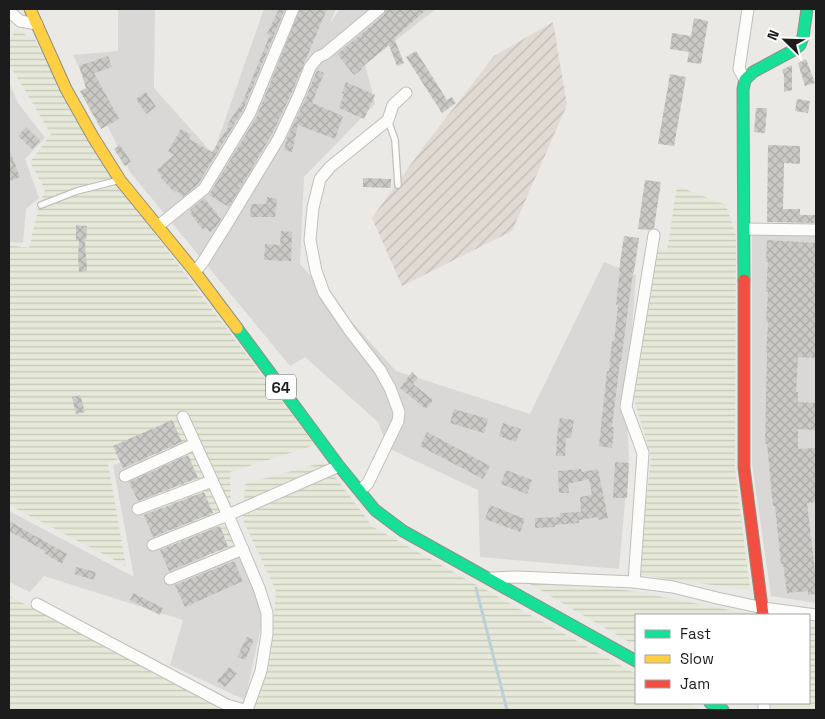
<svg xmlns="http://www.w3.org/2000/svg" width="825" height="719" viewBox="0 0 825 719" font-family="'Space Grotesk',sans-serif">
<style>
.residential{fill:#d9d8d6}
.military{fill:url(#military-furrows)}
.farmland{fill:url(#farmland-rules)}
.lines{fill:none;stroke-linecap:round;stroke-linejoin:round}
.stream{stroke:#bccfd9;stroke-width:3}
.building{fill:url(#building-cross-hatch)}
.lane-casing{stroke:#c0bfbd;stroke-width:8}
.street-casing{stroke:#c0bfbd;stroke-width:13}
.fast-casing{stroke:#8d917f;stroke-width:13}
.slow-casing{stroke:#8d917f;stroke-width:13}
.jam-casing{stroke:#8d917f;stroke-width:13}
.lane{stroke:#fcfcfb;stroke-width:5.5}
.street{stroke:#fcfcfb;stroke-width:11}
.fast{stroke:#16e098;stroke-width:11}
.slow{stroke:#ffcf43;stroke-width:11}
.jam{stroke:#f24e42;stroke-width:11}
.labels{text-anchor:middle;dominant-baseline:central;stroke-width:5;stroke-linejoin:round;paint-order:stroke}
.shield{fill:#fff;stroke:#606060;stroke-width:1}
.shield-label{font-size:15px;font-weight:bold;fill:#1c1c1c}
</style>
<defs>
<pattern id="military-furrows" width="10" height="10" patternUnits="userSpaceOnUse" patternTransform="scale(1.25)"><rect width="10" height="10" fill="#e1dad3"/><path d="M-1 1l2-2M0 10L10 0M9 11l2-2" fill="none" stroke="#c0bab5"/></pattern>
<pattern id="farmland-rules" width="6" height="5" patternUnits="userSpaceOnUse" patternTransform="scale(1.25)"><rect width="6" height="5" fill="#e6e9d9"/><path d="M0 2.5h6" fill="none" stroke="#c5c7ba"/></pattern>
<pattern id="building-cross-hatch" width="8" height="8" patternUnits="userSpaceOnUse" patternTransform="scale(1.25)"><rect width="8" height="8" fill="#cac9c6"/><path d="M0 0l8 8M0 8l8-8" fill="none" stroke="#adacaa"/></pattern>
</defs>
<rect width="100%" height="100%" fill="#eae9e5"/>
<g class="residential">
<path d="M 118,9 L 155,9 L 154,88 L 213,154 L 264,9 L 336,9 L 330,23 L 340,9 L 436,9 L 365,64 L 375,104 L 304,177 L 300,264 L 396,371 L 530,414 L 604,262 L 636,275 L 626,407 L 629,457 L 619,569 L 480,557 L 478,490 L 388,448 L 378,422 L 305,357 L 290,366 L 130,172 L 73,55 L 118,51 Z"/>
<path d="M 9,82 L 18,103 L 45,138 L 25,159 L 39,198 L 26,209 L 23,243 L 9,242 Z"/>
<path d="M 752,227 L 816,229 L 816,603 L 771,596 L 752,464 Z"/>
<path d="M 147,454 L 174,558 L 254,558 L 262,622 L 245,700 L 170,665 L 183,620 L 44,576 L 30,592 L 9,582 L 9,511 L 134,577 L 113,465 Z"/>
</g>
<path class="military" d="M 553,22 L 567,105 L 512,231 L 402,286 L 372,218 L 424,146 L 494,56 Z"/>
<g class="farmland">
<path d="M 16,29 L 36,41 L 107,171 L 315,445 L 230,472 L 231,517 L 245,552 L 177,551 L 148,447 L 108,463 L 126,566 L 9,505 L 9,245 L 29,248 L 38,210 L 45,190 L 30,162 L 51,134 L 9,64 L 9,42 Z"/>
<path d="M 677,186 L 726,205 L 736,236 L 735,468 L 750,590 L 638,575 L 651,456 L 633,396 L 655,248 L 667,251 Z"/>
<path d="M 324,462 L 373,527 L 636,674 L 636,703 L 687,703 L 701,710 L 253,710 L 257,700 L 272,637 L 276,591 L 243,520 L 245,484 Z"/>
<path d="M 521,579 L 633,591 L 755,615 L 636,615 L 636,646 Z"/>
<path d="M 9,596 L 39,611 L 231,710 L 9,710 Z"/>
<path d="M 809,625 L 816,626 L 816,710 L 773,710 L 773,703 L 809,703 Z"/>
</g>
<g class="lines">
<path class="stream" d="M 476,588 L 507,710"/>
</g>
<g class="building">
<path d="M 279,9 L 285,9 L 243,110 L 198,184 L 183,197 L 177,191 L 175,193 L 161,178 L 162,176 L 157,170 L 174,155 L 168,151 L 181,129 L 191,135 L 189,139 L 212,152 L 229,126 L 227,125 L 243,101 L 270,35 L 267,34 Z"/>
<path d="M 300,9 L 327,9 L 292,92 L 272,134 L 229,207 L 209,195 L 257,116 Z"/>
<path d="M 386,9 L 427,9 L 394,38 L 404,63 L 397,66 L 389,45 L 361,68 L 362,69 L 354,75 L 337,54 L 384,15 Z"/>
<path d="M 694,18 L 708,21 L 701,64 L 687,62 L 689,52 L 670,49 L 672,33 L 691,36 Z"/>
<path d="M 416,51 L 447,100 L 452,97 L 456,103 L 442,113 L 406,57 Z"/>
<path d="M 108,56 L 112,67 L 94,73 L 119,119 L 101,129 L 80,91 L 86,88 L 79,66 Z"/>
<path d="M 806,59 L 815,83 L 805,86 L 798,63 Z"/>
<path d="M 792,65 L 792,90 L 784,92 L 784,75 L 782,70 Z"/>
<path d="M 317,70 L 324,73 L 312,103 L 343,116 L 335,139 L 298,125 L 292,152 L 284,150 L 287,138 L 306,98 Z"/>
<path d="M 670,74 L 686,77 L 674,146 L 658,144 Z"/>
<path d="M 346,82 L 375,95 L 364,119 L 339,108 L 344,94 L 342,93 Z"/>
<path d="M 146,92 L 156,107 L 146,114 L 136,99 Z"/>
<path d="M 797,99 L 810,101 L 808,113 L 795,111 Z"/>
<path d="M 756,108 L 767,108 L 765,133 L 754,132 Z"/>
<path d="M 26,127 L 40,141 L 32,149 L 18,136 Z"/>
<path d="M 120,145 L 131,162 L 125,166 L 114,149 Z"/>
<path d="M 768,145 L 800,146 L 800,164 L 784,163 L 783,209 L 800,209 L 800,215 L 816,215 L 816,223 L 767,222 Z"/>
<path d="M 9,149 L 20,177 L 11,181 L 9,175 Z"/>
<path d="M 363,178 L 391,179 L 391,188 L 363,187 Z"/>
<path d="M 645,180 L 661,182 L 654,228 L 648,230 L 638,229 Z"/>
<path d="M 267,197 L 277,199 L 275,217 L 250,217 L 251,204 L 266,204 Z"/>
<path d="M 204,198 L 221,219 L 216,227 L 210,232 L 206,228 L 203,230 L 190,213 L 192,212 L 190,210 Z"/>
<path d="M 76,225 L 87,226 L 86,241 L 85,241 L 87,271 L 79,272 L 78,256 L 79,241 L 76,241 Z"/>
<path d="M 281,231 L 292,232 L 291,261 L 264,260 L 265,244 L 280,245 Z"/>
<path d="M 624,236 L 639,238 L 634,272 L 633,272 L 621,361 L 620,361 L 612,427 L 614,427 L 612,448 L 599,446 L 607,371 L 609,371 L 612,341 L 614,341 L 618,305 L 616,305 L 620,270 L 619,270 Z"/>
<path d="M 767,240 L 816,243 L 816,358 L 798,357 L 796,392 L 798,392 L 798,402 L 816,403 L 816,430 L 798,429 L 798,449 L 816,448 L 816,502 L 807,503 L 815,571 L 816,571 L 816,594 L 808,595 L 808,591 L 787,593 L 783,564 L 781,564 L 775,506 L 773,506 L 767,444 L 765,444 L 767,352 L 766,352 L 768,322 L 766,321 L 768,292 L 766,292 L 768,262 L 766,262 Z"/>
<path d="M 412,372 L 418,378 L 413,384 L 433,400 L 426,409 L 400,388 Z"/>
<path d="M 80,395 L 85,412 L 76,414 L 72,397 Z"/>
<path d="M 454,409 L 488,419 L 484,433 L 450,423 Z"/>
<path d="M 560,418 L 574,420 L 571,438 L 566,438 L 565,456 L 556,456 L 557,436 Z"/>
<path d="M 172,420 L 182,442 L 123,468 L 113,446 Z"/>
<path d="M 503,423 L 521,429 L 516,442 L 499,436 Z"/>
<path d="M 427,432 L 490,466 L 483,479 L 420,446 Z"/>
<path d="M 188,455 L 198,478 L 138,501 L 129,482 Z"/>
<path d="M 615,462 L 629,463 L 627,498 L 613,498 Z"/>
<path d="M 581,469 L 582,472 L 598,469 L 608,518 L 599,520 L 598,517 L 579,520 L 579,523 L 555,525 L 555,527 L 535,528 L 535,518 L 560,517 L 560,513 L 581,512 L 580,497 L 592,495 L 589,479 L 568,484 L 569,493 L 559,493 L 558,471 Z"/>
<path d="M 506,470 L 532,480 L 527,494 L 501,484 Z"/>
<path d="M 204,492 L 213,513 L 153,537 L 144,515 Z"/>
<path d="M 490,505 L 525,519 L 520,532 L 485,519 Z"/>
<path d="M 9,521 L 67,554 L 62,564 L 44,553 L 45,551 L 9,531 Z"/>
<path d="M 220,526 L 228,547 L 169,571 L 160,550 Z"/>
<path d="M 234,561 L 243,581 L 185,607 L 175,585 Z"/>
<path d="M 76,567 L 96,572 L 94,580 L 74,574 Z"/>
<path d="M 133,593 L 163,608 L 160,615 L 130,600 Z"/>
<path d="M 247,637 L 254,640 L 245,660 L 237,657 Z"/>
<path d="M 229,667 L 237,673 L 225,687 L 217,681 Z"/>
</g>
<g class="lines">
<g class="lane-casing">
<g id="lane">
<path d="M 388,120 L 395,140 L 398,185"/>
<path d="M 41,205 L 77,191 L 116,181"/>
</g>
</g>
<g class="street-casing">
<g id="street">
<path d="M 9,11 L 20,21 L 37,24"/>
<path d="M 745,80 L 739,69 L 748,9"/>
<path d="M 158,226 L 204,189 L 250,113 L 293,9"/>
<path d="M 744,229 L 816,230"/>
<path d="M 195,272 L 203,262 L 228,222 L 279,138 L 299,95 L 310,67 L 318,57 L 325,54 L 379,9"/>
<path d="M 183,417 L 228,515 L 259,588 L 267,613 L 267,634 L 261,671 L 247,710"/>
<path d="M 125,476 L 195,444"/>
<path d="M 360,491 L 368,483 L 398,421 L 399,412 L 390,388 L 380,370 L 350,331 L 324,293 L 316,271 L 310,240 L 313,208 L 320,179 L 330,167 L 388,120 L 393,105 L 406,93"/>
<path d="M 138,509 L 212,481"/>
<path d="M 153,545 L 228,515 L 339,466"/>
<path d="M 491,578 L 518,577 L 634,582 L 673,587 L 717,598 L 763,608 L 816,615"/>
<path d="M 170,579 L 243,549"/>
<path d="M 634,582 L 643,453 L 626,407 L 654,235"/>
<path d="M 37,604 L 227,705 L 244,710"/>
<path d="M 764,703 L 764,710"/>
</g>
</g>
<g class="fast-casing">
<g id="fast">
<path d="M 744,280 L 743,89 L 745,80 L 753,72 L 792,51 L 800,45 L 803,37 L 807,9"/>
<path d="M 237,328 L 339,466 L 375,510 L 403,531 L 636,661"/>
<path d="M 710,703 L 723,710"/>
</g>
</g>
<g class="slow-casing">
<path id="slow" d="M 30,9 L 66,89 L 93,137 L 120,180 L 195,272 L 237,328"/>
</g>
<g class="jam-casing">
<path id="jam" d="M 744,280 L 744,468 L 763,615"/>
</g>
<use href="#lane" class="lane"/>
<use href="#street" class="street"/>
<use href="#fast" class="fast"/>
<use href="#slow" class="slow"/>
<use href="#jam" class="jam"/>
</g>
<g class="labels">
<rect class="shield" x="266" y="374.5" width="30" height="25" rx="4"/>
<g class="shield-label">
<text x="281" y="387">64</text>
</g>
</g>
<rect width="825" height="719" fill="none" stroke="#1c1c1c" stroke-width="20"/>
<rect x="635" y="614" width="175" height="90" fill="#ffffff" stroke="#a4a4a4"/>
<rect x="645" y="630" width="25" height="8" fill="#16e098" stroke="#a4a4a4"/>
<text x="680" y="639" font-size="15" fill="#1c1c1c">Fast</text>
<rect x="645" y="655" width="25" height="8" fill="#ffcf43" stroke="#a4a4a4"/>
<text x="680" y="664" font-size="15" fill="#1c1c1c">Slow</text>
<rect x="645" y="680" width="25" height="8" fill="#f24e42" stroke="#a4a4a4"/>
<text x="680" y="689" font-size="15" fill="#1c1c1c">Jam</text>
<g transform="translate(785 40) rotate(293)" stroke="#ffffff" stroke-width="4" paint-order="stroke">
<path d="M0-4L9 19L0 12L-9 19Z" fill="#1c1c1c"/>
<text y="-8" font-size="14" font-weight="bold" text-anchor="middle" fill="#1c1c1c">N</text>
</g>
</svg>
